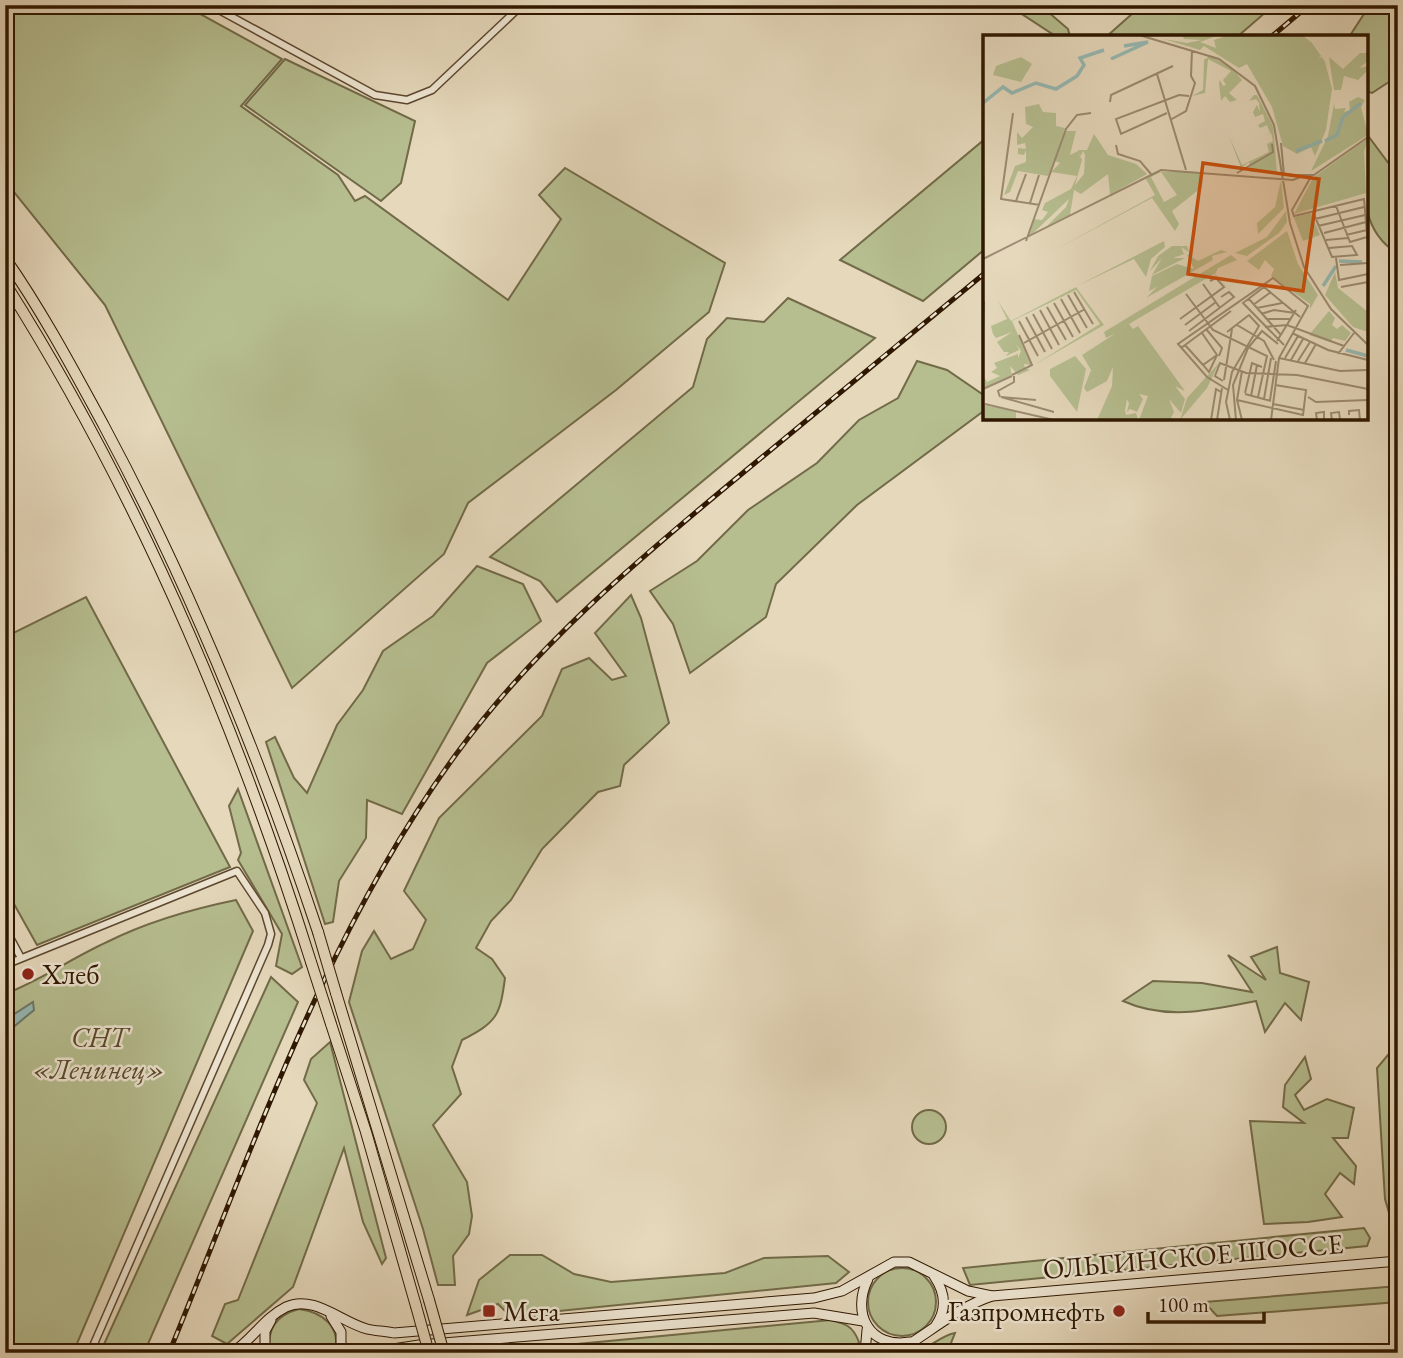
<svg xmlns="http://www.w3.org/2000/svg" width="1403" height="1358" viewBox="0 0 1403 1358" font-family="'EB Garamond',serif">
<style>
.green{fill:#b6be90;stroke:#726a48;stroke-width:2}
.water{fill:#96b9b3;stroke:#6d786b;stroke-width:2}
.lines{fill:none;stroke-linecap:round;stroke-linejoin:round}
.street-casing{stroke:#5c472f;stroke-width:9}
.secondary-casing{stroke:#2f1700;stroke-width:11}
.primary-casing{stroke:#2f1700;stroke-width:12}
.street{stroke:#eee6d3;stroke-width:6}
.secondary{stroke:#eee6d3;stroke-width:9}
.primary{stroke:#e5d8bb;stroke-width:10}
.rail-casing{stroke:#2f1700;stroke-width:5}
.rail{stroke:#eee6d3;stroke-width:2.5;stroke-dasharray:8;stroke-linecap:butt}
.primary-bridge-casing{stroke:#2f1700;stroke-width:12;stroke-linecap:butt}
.primary-bridge{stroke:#e5d8bb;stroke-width:10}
.poi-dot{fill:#8f2418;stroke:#eee6d3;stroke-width:2.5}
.labels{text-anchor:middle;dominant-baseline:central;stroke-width:5;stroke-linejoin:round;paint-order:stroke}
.poi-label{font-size:28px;fill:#2f1700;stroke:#eee6d3;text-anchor:start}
.park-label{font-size:28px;font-style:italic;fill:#58492b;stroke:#eee6d3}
.street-label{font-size:28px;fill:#2f1700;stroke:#eee6d3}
.inset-river{fill:none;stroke:#96b9b3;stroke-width:3.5}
.inset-road{fill:none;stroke:#9c8b70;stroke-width:2}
.view{fill:#cc4f0a;fill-opacity:0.15;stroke:#cc4f0a;stroke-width:3.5}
.inset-edge{fill:none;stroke:#2f1700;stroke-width:3.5}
</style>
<rect width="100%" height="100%" fill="#e5d8bb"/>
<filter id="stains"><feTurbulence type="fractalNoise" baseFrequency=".00286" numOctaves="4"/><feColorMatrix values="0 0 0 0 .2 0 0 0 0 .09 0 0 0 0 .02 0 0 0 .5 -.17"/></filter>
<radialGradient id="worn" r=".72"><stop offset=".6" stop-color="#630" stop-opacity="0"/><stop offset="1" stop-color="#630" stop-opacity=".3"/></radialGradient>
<g class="green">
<path d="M 5,5 L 184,5 L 282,59 L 241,106 L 338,175 L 355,201 L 365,196 L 508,300 L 561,219 L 539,195 L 565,168 L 725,263 L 709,312 L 616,390 L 468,503 L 444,554 L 292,688 L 105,305 L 5,181 Z"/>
<path d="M 1008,5 L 1040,5 L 1068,29 L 1070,37 L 1057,37 Z"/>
<path d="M 1142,5 L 1274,5 L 1237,37 L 1106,37 Z"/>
<path d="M 1380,5 L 1398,5 L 1398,76 L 1372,93 L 1366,91 L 1366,37 L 1349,37 L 1364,14 Z"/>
<path d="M 285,59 L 415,121 L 401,183 L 381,201 L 245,105 Z"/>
<path d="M 1366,133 L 1398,176 L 1398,254 C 1354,227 1366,178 1366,133 Z"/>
<path d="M 985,139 L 985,249 L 923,301 L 840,260 Z"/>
<path d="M 788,298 L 875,338 L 557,602 L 540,581 L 490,557 L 693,387 L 707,339 L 727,318 L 764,322 Z"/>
<path d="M 917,361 L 947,370 L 985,396 L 985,410 L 857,505 L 776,584 L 766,617 L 690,673 L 673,624 L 650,591 L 697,561 L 748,510 L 817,463 L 859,420 L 898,398 Z"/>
<path d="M 477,566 L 523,584 L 541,621 L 487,663 L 402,814 L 367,800 L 366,838 L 339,881 L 333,922 L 325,924 L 266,742 L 275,737 L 294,778 L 307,793 L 337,725 L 363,690 L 383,651 L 433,616 Z"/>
<path d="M 631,595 L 641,618 L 669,723 L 624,765 L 620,786 L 598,792 L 542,849 L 511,900 L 491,921 L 476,948 L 492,959 L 505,978 C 500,1016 497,1022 462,1040 L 452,1067 L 461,1094 L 433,1125 L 467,1182 L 472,1216 L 469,1234 L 453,1256 L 455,1285 L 438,1285 L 423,1229 L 349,1002 L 362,951 L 374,931 L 391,959 L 413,949 L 426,920 L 404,891 L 439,818 L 542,716 L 562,669 L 589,658 L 612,680 L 626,676 L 595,633 Z"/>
<path d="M 86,597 L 230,867 L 37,945 L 5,888 L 5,637 Z"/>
<path d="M 238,789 L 302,967 L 292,974 L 276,966 L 282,934 L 238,860 L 241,853 L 229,806 Z"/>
<path d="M 236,900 L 253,931 L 73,1353 L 5,1353 L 5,994 C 41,980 72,958 107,942 C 147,922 192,909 236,900 Z"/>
<path d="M 1277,947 L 1280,973 L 1309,982 L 1301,1020 L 1285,1003 L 1265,1032 L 1256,1001 C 1211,1010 1167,1021 1123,1001 L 1153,981 L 1202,983 L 1252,992 L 1228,955 L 1266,980 L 1251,957 Z"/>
<path d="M 271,977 L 298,1002 L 144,1353 L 100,1353 Z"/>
<path d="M 330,1042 L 386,1258 L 382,1264 L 363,1222 L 344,1148 L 293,1287 L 227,1344 L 212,1336 L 225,1304 L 238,1300 L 248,1275 L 317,1103 L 304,1080 L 311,1059 Z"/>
<path d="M 1398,1043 L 1398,1243 L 1385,1199 L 1377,1068 Z"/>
<path d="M 1305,1057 L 1311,1079 L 1295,1095 L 1304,1110 L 1327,1099 L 1354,1108 L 1348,1138 L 1333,1138 L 1356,1166 L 1354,1184 L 1340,1173 L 1325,1194 L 1342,1217 L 1308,1222 L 1264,1224 L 1250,1121 L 1304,1123 L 1283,1107 L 1285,1085 Z"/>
<circle cx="929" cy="1127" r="17"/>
<path d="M 1364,1228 L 1370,1238 L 1367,1246 L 970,1285 L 963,1268 Z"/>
<path d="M 510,1255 L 542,1255 L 574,1274 L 611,1282 L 725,1273 L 764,1258 L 828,1256 L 849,1272 L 836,1283 L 510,1316 L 498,1304 L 467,1315 L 479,1280 Z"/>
<circle cx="902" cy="1302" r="34"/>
<path d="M 1398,1286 L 1398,1302 L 1217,1316 L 1204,1302 Z"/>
<path d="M 299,1309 C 323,1312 341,1327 335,1353 L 269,1353 C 267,1329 276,1315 299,1309 Z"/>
<path d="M 831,1320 C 846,1324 853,1326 859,1342 L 855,1350 L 859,1353 L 545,1353 L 546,1347 Z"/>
<path d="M 955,1333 L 947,1353 L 914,1353 C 929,1349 941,1335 955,1333 Z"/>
</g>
<path class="water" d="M 33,1002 L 34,1010 L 5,1034 L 5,1020 Z"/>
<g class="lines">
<g class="street-casing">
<g id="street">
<path d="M 210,5 L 375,95 L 407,100 L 432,90 L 522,5"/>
<path d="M 5,928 L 21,958"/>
<path d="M 5,965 L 237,871 L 265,913 L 271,934 L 268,945 L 90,1353"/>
</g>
</g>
<g class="secondary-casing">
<g id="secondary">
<path d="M 934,1276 C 945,1292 947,1309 936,1325"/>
<path d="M 868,1279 C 851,1313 869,1349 910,1342"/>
<path d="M 331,1316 L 341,1332 L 341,1353"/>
<path d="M 232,1353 C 252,1340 264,1318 286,1307 C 313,1294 341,1322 367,1329 C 375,1331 385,1331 394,1333 L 814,1298 L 842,1291 L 894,1262 L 909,1262 L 968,1291 L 992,1296"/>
<path d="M 265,1353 L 265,1331 L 271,1320"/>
<path d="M 367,1353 L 419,1345 L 814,1313 L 863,1321"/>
<path d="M 865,1353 L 867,1330"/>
<path d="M 895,1353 C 928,1334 956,1308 992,1296 L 1398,1261"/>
</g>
</g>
<g class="primary-casing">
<g id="primary">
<path d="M 5,258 C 42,311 73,369 104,426 C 191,588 260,758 318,932"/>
<path d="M 5,283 C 138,493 237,726 311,962"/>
<path d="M 336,993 L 429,1300"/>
<path d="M 331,1024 L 366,1132 L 416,1306"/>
</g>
</g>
<use href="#street" class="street"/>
<use href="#secondary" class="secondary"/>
<use href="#primary" class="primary"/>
<g class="rail-casing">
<g id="rail">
<path d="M 1271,37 L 1309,5"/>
<path d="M 169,1353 C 253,1148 325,933 457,753 C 537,644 640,558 744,472 C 824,406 904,339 985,273"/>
</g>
</g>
<use href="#rail" class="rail"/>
<g class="primary-bridge-casing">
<g id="primary-bridge">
<path d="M 318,932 L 336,993"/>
<path d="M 311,962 L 331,1024"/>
<path d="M 429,1300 L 444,1353"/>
<path d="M 416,1306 L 429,1353"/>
</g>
</g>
<use href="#primary-bridge" class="primary-bridge"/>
</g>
<g class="poi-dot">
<circle cx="28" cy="974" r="7"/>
<rect x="482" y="1304" width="14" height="14" rx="3.5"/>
<circle cx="1119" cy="1311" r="7"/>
</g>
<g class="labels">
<g class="poi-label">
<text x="42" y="974">Хлеб</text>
<text x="503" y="1311">Мега</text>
<text x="1105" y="1311" text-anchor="end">Газпромнефть</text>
</g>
<g class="park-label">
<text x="99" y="1037">СНТ<tspan x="99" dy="32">«Ленинец»</tspan></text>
</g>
<g class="street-label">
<text transform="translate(1193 1256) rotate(-5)">ОЛЬГИНСКОЕ ШОССЕ</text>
</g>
</g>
<g transform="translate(983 35)">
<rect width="385" height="385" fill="#e5d8bb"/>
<path d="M 199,0 L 236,0 L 217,7 L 233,13 L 231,5 L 246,0 L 319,0 L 329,8 L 338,21 L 335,24 L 339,22 L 342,27 L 349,54 L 343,95 L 332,121 L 328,112 L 314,119 L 300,111 L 289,72 L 264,29 L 256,33 L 221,11 L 217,15 L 181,4 L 204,8 L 219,5 L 201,4 ZM 377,18 L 385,18 L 385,26 L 376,33 L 385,31 L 385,35 L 375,45 L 361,41 L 358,55 L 351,55 L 346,22 L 360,34 ZM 227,21 L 247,31 L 259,45 L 246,58 L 254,65 L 247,67 L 242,61 L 238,66 L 236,48 L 237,45 L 240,51 L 243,50 L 240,45 L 248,36 L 225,24 L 222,58 L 209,61 L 220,55 L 221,25 ZM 38,22 L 49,29 L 38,47 L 10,40 L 13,31 ZM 271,60 L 274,60 L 290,91 L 294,138 L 267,137 L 266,127 L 258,133 L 246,101 L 259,130 L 286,117 L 284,109 L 290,106 L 288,98 L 281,101 L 287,98 L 284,90 L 277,93 L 275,90 L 282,86 L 280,79 L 272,82 L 270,77 L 274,70 L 277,77 L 276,68 L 273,64 L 266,66 ZM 375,62 L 382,65 L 378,72 L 385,100 L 328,136 L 345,101 L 351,69 L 352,74 L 363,73 L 361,77 L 367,75 L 366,67 ZM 56,69 L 60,77 L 73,78 L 73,91 L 82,93 L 68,136 L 65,141 L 35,136 L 27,157 L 21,160 L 32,131 L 43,127 L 43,115 L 41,120 L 35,119 L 35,113 L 43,114 L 42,108 L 34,110 L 34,97 L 39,103 L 50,92 L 43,89 L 42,72 ZM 83,96 L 93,96 L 87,120 L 95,116 L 99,125 L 92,150 L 101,139 L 102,120 L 100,116 L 97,122 L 95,115 L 104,115 L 111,99 L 125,120 L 153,129 L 164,139 L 127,160 L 125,139 L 98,159 L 91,155 L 87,180 L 64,191 L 83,172 L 86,164 L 45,203 L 51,184 L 59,185 L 65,177 L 59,175 L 62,168 L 88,154 L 94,141 L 68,137 L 77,128 L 72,126 ZM 385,103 L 381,117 L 383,158 L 311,179 L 330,143 ZM 172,137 L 220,137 L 219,152 L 189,176 L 196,189 L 192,196 L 169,163 L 68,217 L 172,160 L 163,144 ZM 178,137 L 194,160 L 181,167 L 168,142 ZM 298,145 L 301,173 L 275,199 L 274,188 L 292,172 ZM 307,173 L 311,182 L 328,178 L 337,200 L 320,206 ZM 303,176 L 304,187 L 296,198 L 264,221 L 252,218 L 284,202 ZM 304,196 L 315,229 L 335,260 L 327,274 L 327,269 L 288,241 L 291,234 L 282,225 L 276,235 L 264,226 ZM 181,206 L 182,212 L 168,224 L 163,242 L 151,224 L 94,251 ZM 189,211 L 204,211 L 206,217 L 198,212 L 201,219 L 190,223 L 202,223 L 169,240 L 179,223 L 167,236 L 175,221 L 171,224 ZM 238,215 L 244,217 L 229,221 L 230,225 L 163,263 L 174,252 L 166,256 L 169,241 L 194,229 L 211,234 L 204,219 L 215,226 ZM 248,220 L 254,225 L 235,233 L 232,239 L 252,261 L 231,239 L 146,289 L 150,294 L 155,291 L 202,356 L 192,351 L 202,364 L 198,378 L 186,364 L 191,377 L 187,385 L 156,385 L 165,361 L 156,359 L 160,364 L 154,377 L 147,374 L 144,377 L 146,368 L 144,364 L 142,376 L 143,380 L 153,378 L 155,385 L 114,385 L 129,351 L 130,332 L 124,346 L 104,357 L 101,353 L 108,335 L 99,320 L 133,298 L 123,303 L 121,297 ZM 352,237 L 355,253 L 385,277 L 385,297 L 370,292 L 342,260 ZM 93,252 L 121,290 L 51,330 L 117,289 L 93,255 L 29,286 L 48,330 L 41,329 L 42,333 L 47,335 L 35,340 L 27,331 L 29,340 L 0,353 L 1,342 L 4,347 L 17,341 L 8,337 L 14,333 L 11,328 L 35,319 L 35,323 L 38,316 L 33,309 L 36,315 L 23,321 L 26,317 L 21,317 L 14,307 L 29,297 L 13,303 L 10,299 L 8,291 L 24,284 L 15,266 L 28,286 ZM 346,276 L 352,283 L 349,290 L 354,294 L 359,290 L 368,298 L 362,306 L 350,303 L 347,307 L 326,300 ZM 92,321 L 103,334 L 94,377 L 67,341 L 67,334 ZM 236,328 L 224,353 L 197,385 L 204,363 ZM 0,370 L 33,376 L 33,385 L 0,385 Z" fill="#b6be90" fill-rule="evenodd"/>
<path class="inset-river" d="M 128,24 L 165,7 L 141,11M 0,68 L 20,52 L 29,58 L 53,48 L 73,54 L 94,41 L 101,30 L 97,23 L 121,15M 342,106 L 354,100 L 360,82 L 378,68M 313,116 L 339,106M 356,226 L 379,227M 340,251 L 353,231M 363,315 L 385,321"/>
<path class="inset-road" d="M 156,0 L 236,24 L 272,51 L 291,90 L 307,188 L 321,232 L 348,274 L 385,310M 174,39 L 203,135M 127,67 L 128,60 L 190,31M 30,78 L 18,164 L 57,170M 184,78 L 138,99 L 133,84 L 196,60 L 206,61M 187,85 L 203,76 L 212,48 L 208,41 L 209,15M 298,108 L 301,140M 133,110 L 135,119 L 157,126 L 168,139M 254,138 L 290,117 L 289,109M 303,140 L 331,140 L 385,102M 329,140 L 309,175 L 311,181 L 381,164 L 385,210M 33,166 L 43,139M 47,168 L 56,140M 353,171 L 367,207 L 384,202M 330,177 L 349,222 L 374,220 L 369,211 L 346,213M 332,184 L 381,172M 335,191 L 382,180M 341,198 L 383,187M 363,200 L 384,195M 343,205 L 365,203M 43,206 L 83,94 L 94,80 L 108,78M 353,223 L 356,245 L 385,239M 0,224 L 178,135 L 310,145 L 320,141M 357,230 L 385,228M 220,249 L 237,273M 358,252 L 385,247M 91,257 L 110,289M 203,259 L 230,295 L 284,321 L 275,362M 85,260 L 104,293M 78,264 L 97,298M 266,264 L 298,300M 71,268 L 90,302M 270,270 L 288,257M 64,272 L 83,305M 274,273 L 299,268M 57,275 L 76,310M 50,279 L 69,314M 278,279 L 291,275 L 312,278M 43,282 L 62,317M 197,284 L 241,252 L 233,243 L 227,246M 284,284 L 308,284M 36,286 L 55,321M 202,290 L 233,267M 254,290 L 281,306 L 291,325M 282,292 L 304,290 L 361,311M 0,294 L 1,266M 223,294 L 239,313 L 236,321M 206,296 L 251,262 L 246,257 L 238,262M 244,297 L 266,280 L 276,291 L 249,337 L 243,367 L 247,385M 219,298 L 234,320 L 220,330 L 226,337 L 234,320M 309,298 L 345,315 L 385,325M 294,306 L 313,275M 41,308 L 102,274M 202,310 L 220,330M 301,310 L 260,268 L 281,252 L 317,282M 198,313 L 248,276M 355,319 L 371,298M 296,323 L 357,336 L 385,335M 302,323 L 315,301M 308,325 L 320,304M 315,326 L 327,307M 322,328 L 333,309M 29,340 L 49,330 L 36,300M 241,345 L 249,294M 240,346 L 232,341 L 237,328 L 263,338 L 314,340 L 385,354M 0,354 L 29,341M 245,355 L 224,342 L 195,309 L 290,243 L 325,271 L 296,323 L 288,385M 262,358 L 269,328 L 279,332M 262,359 L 288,366M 268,361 L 274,330M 17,362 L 15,356 L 31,347 L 31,341M 18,362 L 71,377M 18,362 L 53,365M 325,362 L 333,367 L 385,365M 281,364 L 288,323M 254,365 L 320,380 L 323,355 L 292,350M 287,365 L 293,326M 2,369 L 71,385M 290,369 L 321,375M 366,380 L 366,376 L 376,375 L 377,385M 228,385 L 233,354 L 238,357M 234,385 L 239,353M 253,385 L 250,350 L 265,313 L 279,296 L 295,309M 259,385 L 254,365 L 259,336M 334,385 L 333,378 L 341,377 L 341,385M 349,385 L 348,378 L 356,377 L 357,385"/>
<path class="view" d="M 220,128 L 336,144 L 320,256 L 205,239 Z"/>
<rect width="385" height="385" class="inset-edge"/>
</g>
<rect width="1403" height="1358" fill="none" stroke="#e5d8bb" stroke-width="28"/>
<rect x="7" y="7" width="1389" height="1344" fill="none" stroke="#2f1700" stroke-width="3.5"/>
<rect x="14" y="14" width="1375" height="1330" fill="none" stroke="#2f1700" stroke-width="2"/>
<path d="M1148 1312v10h116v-10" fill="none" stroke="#2f1700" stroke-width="3.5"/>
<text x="1158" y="1312" font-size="21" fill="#2f1700" stroke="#eee6d3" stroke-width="5" paint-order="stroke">100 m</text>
<rect width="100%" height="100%" filter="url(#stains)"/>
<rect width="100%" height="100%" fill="url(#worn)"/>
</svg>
